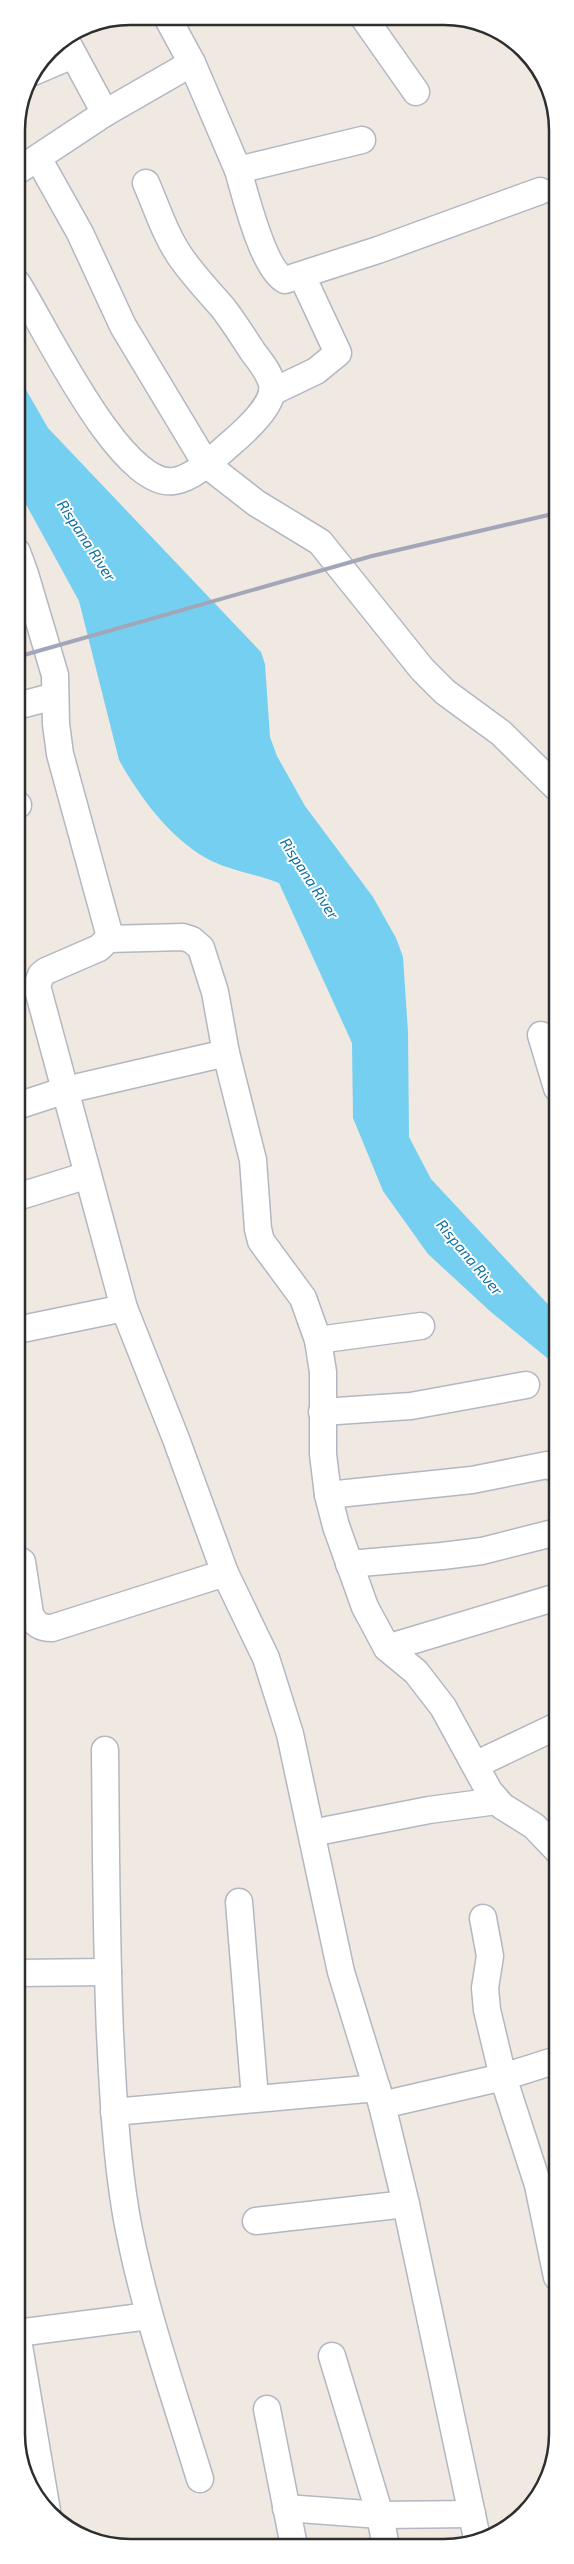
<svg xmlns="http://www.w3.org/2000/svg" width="574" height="2564" viewBox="0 0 574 2564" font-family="'Exo 2',sans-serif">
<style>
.water{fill:#75cff0}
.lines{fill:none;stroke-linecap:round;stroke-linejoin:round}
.minor-casing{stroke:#b4b7c1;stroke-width:29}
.minor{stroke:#fff;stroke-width:26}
.rail{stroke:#a3a6b8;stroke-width:4}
.labels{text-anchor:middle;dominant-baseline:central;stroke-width:4;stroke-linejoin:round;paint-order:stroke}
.water-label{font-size:15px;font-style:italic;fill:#0d6fa3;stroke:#fff}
.rim{fill:none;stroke:#2e2e2e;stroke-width:2.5}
</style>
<rect width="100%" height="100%" fill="#efe9e1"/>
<path class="water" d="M 17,374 L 48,428 L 261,652 L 265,664 L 270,737 L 277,756 L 305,806 L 373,897 L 396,938 L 403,957 L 408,1032 L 409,1137 L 431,1179 L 557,1314 L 557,1366 L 491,1312 L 428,1254 L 383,1191 L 353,1118 L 352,1043 L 279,883 C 256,874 227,870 206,858 C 169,837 139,796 119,760 L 79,601 L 17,488 Z"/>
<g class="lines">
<g class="minor-casing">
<g id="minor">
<path d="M 167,17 L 192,63 L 238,170 L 362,140"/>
<path d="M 364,18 L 416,92"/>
<path d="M 65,39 L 105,113"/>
<path d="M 33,72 L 73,55"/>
<path d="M 38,158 L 80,233 L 123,326 L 206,464 L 256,503 L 320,542 L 422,669 L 445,692 L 501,733 L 557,788"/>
<path d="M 238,170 C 245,194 263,269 285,280 L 378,250 L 540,191"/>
<path d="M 16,172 L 105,113 L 192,63"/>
<path d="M 17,283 C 43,323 121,490 174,481 C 194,478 215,457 230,444 C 244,432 276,404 272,384 C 269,372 260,361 253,352 C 243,337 234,322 223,308 C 209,292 194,276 182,259 C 166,237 157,208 146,183"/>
<path d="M 272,392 L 316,371 L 338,353 L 302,276"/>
<path d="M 17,552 L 25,574 L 55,675 L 56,724 L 60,754 L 109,933 L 108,939 L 99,948 L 46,971 L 41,975 L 37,986 L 124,1308 L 176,1439 L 225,1573 L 266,1658 L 290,1734 L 341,1972 L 382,2105 L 406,2204 L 477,2538"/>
<path d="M 17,706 L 55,696"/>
<path d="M 17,805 L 18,805"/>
<path d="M 108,939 L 183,937 L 192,940 L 201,948 L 215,992 L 226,1053 L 253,1160 L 258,1229 L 261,1241 L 303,1298 L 318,1340 L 323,1372 L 323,1454 L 328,1495 L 336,1526 L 365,1607 L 387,1648 L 416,1672 L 443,1707 L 489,1791 L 502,1806 L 534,1826 L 557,1850"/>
<path d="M 541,1035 L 557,1088"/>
<path d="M 17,1106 L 66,1090 L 226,1053"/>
<path d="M 17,1197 L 88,1175"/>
<path d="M 17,1330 L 124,1308"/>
<path d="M 318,1340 L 421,1326"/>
<path d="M 322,1412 L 411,1406 L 526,1385"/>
<path d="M 328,1495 L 472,1480 L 547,1465 L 557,1469"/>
<path d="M 17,1559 L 22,1562 L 30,1614 C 35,1625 41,1628 52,1628 L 225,1573"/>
<path d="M 349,1564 L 442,1556 L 482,1551 L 557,1532"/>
<path d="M 387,1648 L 557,1597"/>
<path d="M 105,1750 C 106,1845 106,1939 110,2033 C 113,2094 116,2154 126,2214 C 142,2304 173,2391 200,2479"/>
<path d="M 475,1765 L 557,1726"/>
<path d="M 312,1833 L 429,1810 L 497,1801"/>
<path d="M 239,1902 L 255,2098"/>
<path d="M 483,1918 L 490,1956 L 485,1988 L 487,2010 L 503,2077 L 538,2185 L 557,2277"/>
<path d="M 17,1973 L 108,1972"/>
<path d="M 382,2105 L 503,2077 L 557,2060"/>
<path d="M 114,2112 L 377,2088"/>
<path d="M 256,2221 L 406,2204"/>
<path d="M 17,2333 L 149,2316"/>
<path d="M 17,2334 L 47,2511"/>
<path d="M 332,2356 L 380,2515 L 386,2547"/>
<path d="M 267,2409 L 294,2546"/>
<path d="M 286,2508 L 380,2515 L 472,2514"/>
</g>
</g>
<use href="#minor" class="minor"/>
<path class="rail" d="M 17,657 L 372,556 L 557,513"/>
</g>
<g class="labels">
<g class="water-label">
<text transform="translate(87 540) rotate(57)">Rispana River</text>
<text transform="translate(310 878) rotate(57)">Rispana River</text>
<text transform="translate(470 1257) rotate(50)">Rispana River</text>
</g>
</g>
<path d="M0 0H574V2564H0ZM130 25H444A105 105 0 0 1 549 130V2434A105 105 0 0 1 444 2539H130A105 105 0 0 1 25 2434V130A105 105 0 0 1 130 25Z" fill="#fff" fill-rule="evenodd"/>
<path class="rim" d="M130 25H444A105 105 0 0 1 549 130V2434A105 105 0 0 1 444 2539H130A105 105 0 0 1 25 2434V130A105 105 0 0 1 130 25Z"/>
</svg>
